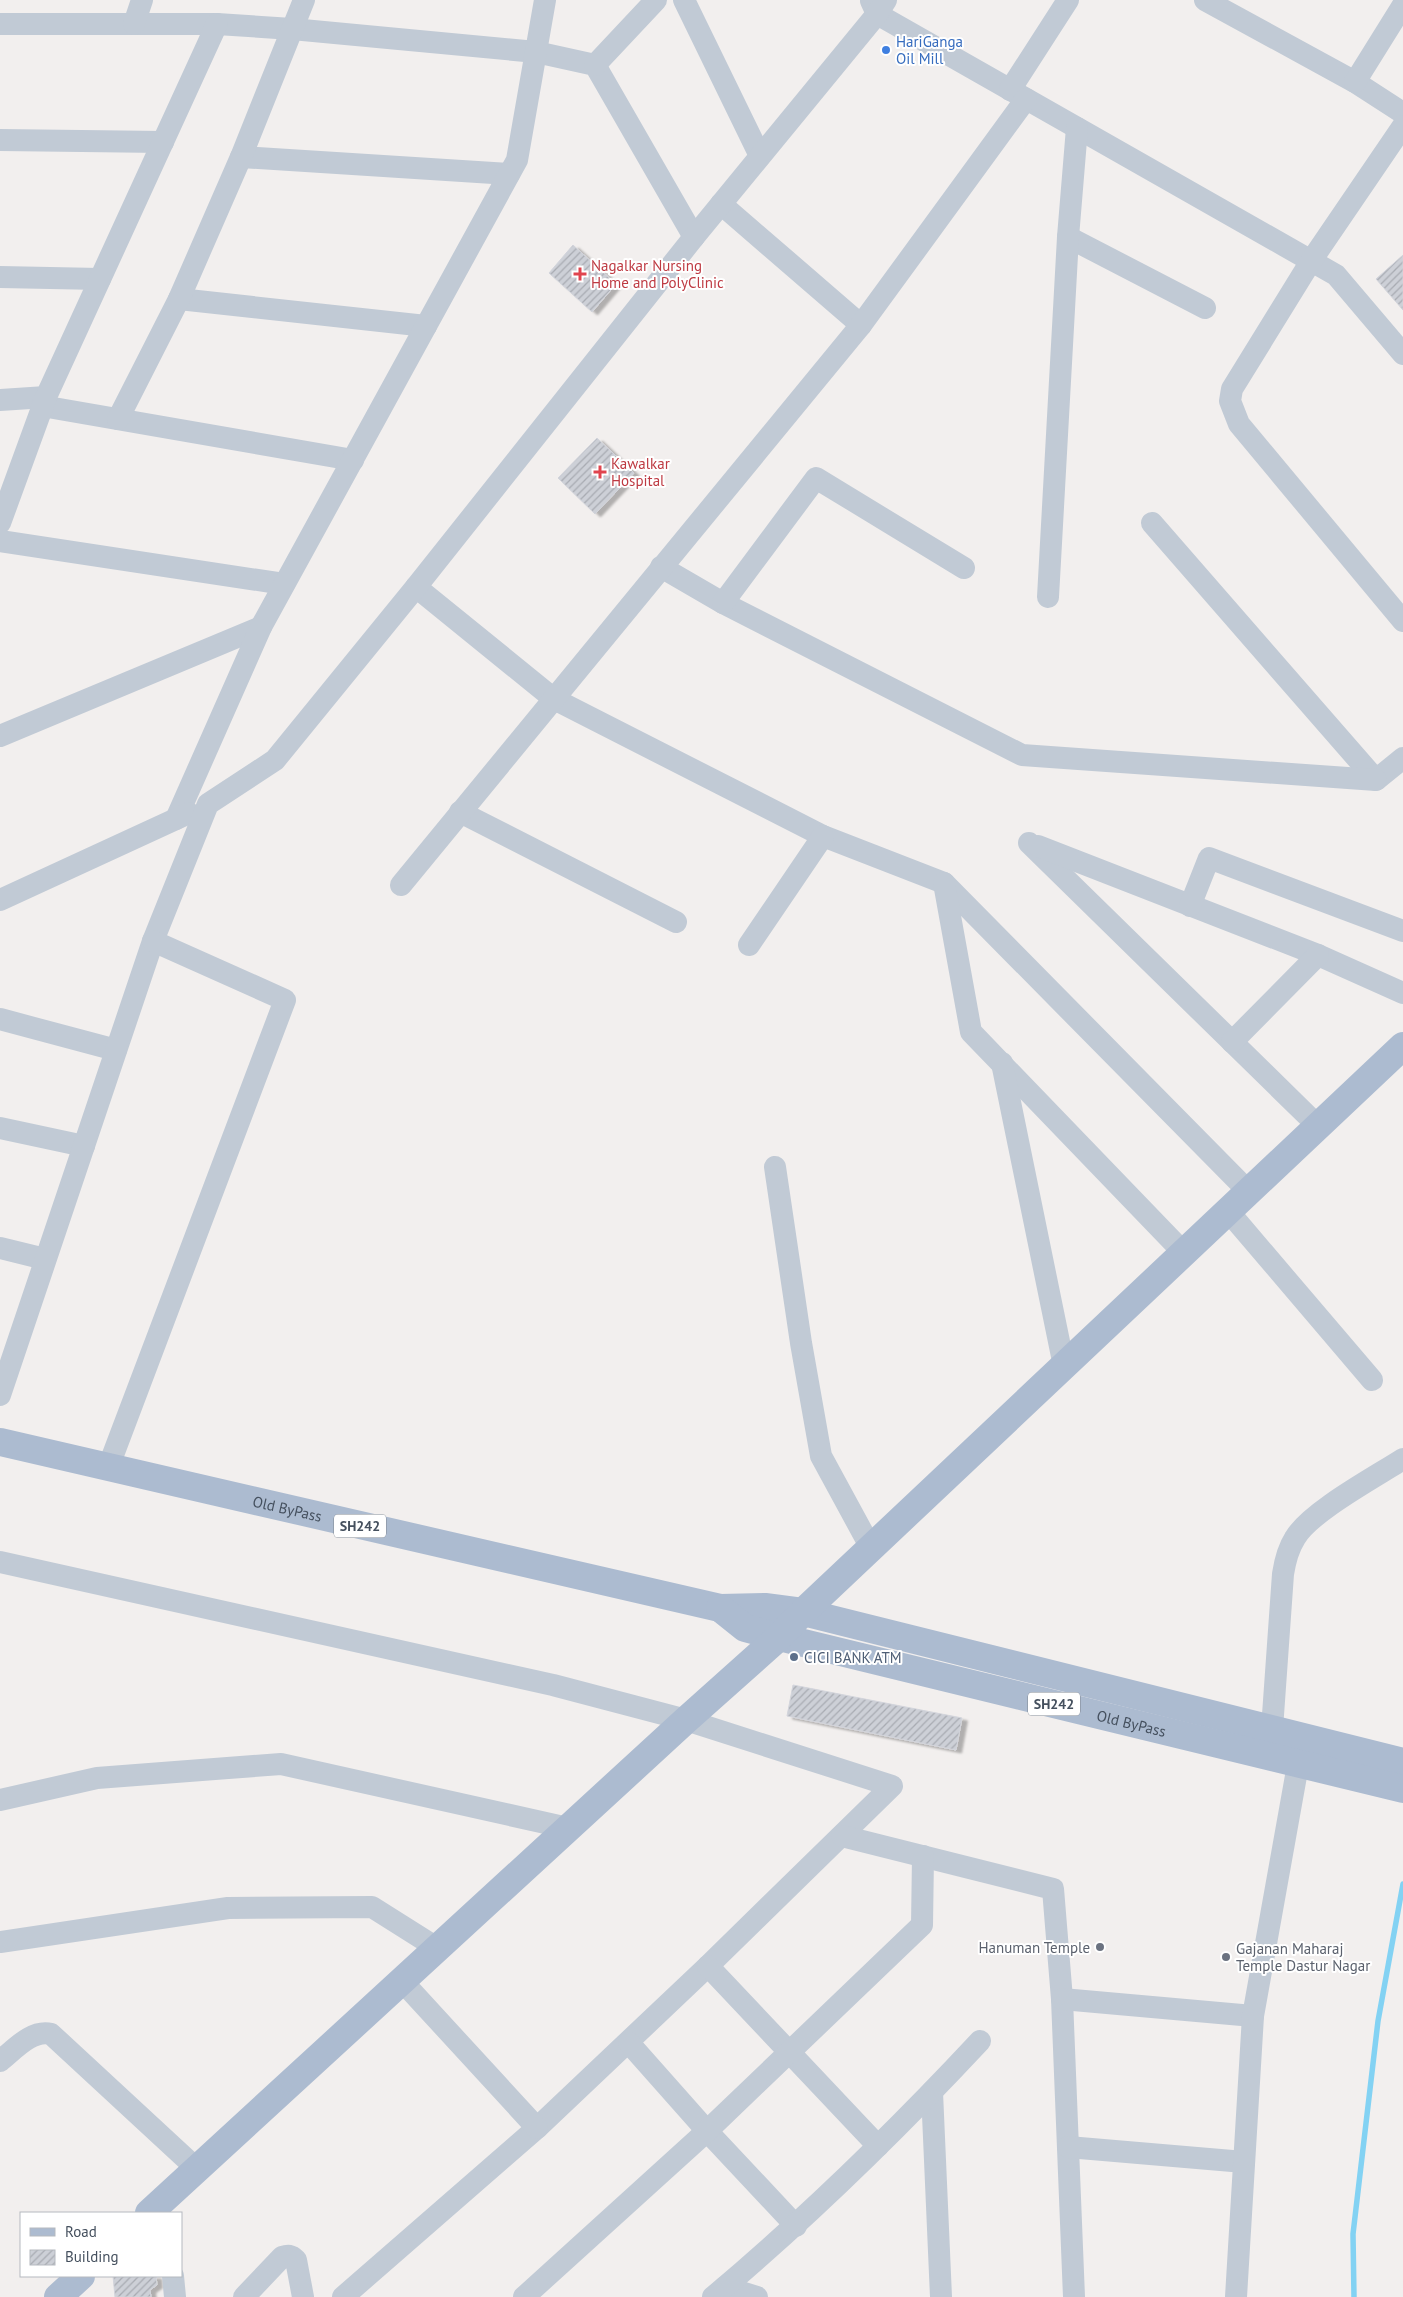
<svg xmlns="http://www.w3.org/2000/svg" width="1403" height="2297" viewBox="0 0 1403 2297" font-family="'PT Sans',sans-serif">
<style>
.lines{fill:none;stroke-linecap:round;stroke-linejoin:round}
.stream{stroke:#83d2f3;stroke-width:5.5}
.building{fill:url(#building-hatch);stroke:#d2d4db;filter:url(#shadow)}
.minor{stroke:#c1cad5;stroke-width:22}
.major{stroke:#acbbd0;stroke-width:28}
.shop-dot{fill:#3f7fe0;stroke:#fff;stroke-width:2}
.health-dot{fill:#e0444e;stroke:#fff;stroke-width:2}
.service-dot{fill:#5c6f8a;stroke:#fff;stroke-width:2}
.worship-dot{fill:#6b7280;stroke:#fff;stroke-width:2}
.labels{text-anchor:middle;dominant-baseline:central;stroke-width:4;stroke-linejoin:round;paint-order:stroke}
.shield{fill:#fff;stroke:#7d848e;stroke-width:1}
.shield-label{font-size:14px;font-weight:bold;fill:#45505e}
.shop-label{font-size:15px;fill:#366cbe;stroke:#fff;text-anchor:start}
.health-label{font-size:15px;fill:#be3a42;stroke:#fff;text-anchor:start}
.street-label{font-size:15px;fill:#45505e;stroke:#fff}
.service-label{font-size:15px;fill:#4e5e75;stroke:#fff;text-anchor:start}
.worship-label{font-size:15px;fill:#5b616d;stroke:#fff;text-anchor:end}
</style>
<defs>
<pattern id="building-hatch" width="6" height="6" patternUnits="userSpaceOnUse" patternTransform="scale(1.25)"><rect width="6" height="6" fill="#cdd0d7"/><path d="M-1 1l2-2M0 6l6-6M5 7l2-2" fill="none" stroke="#a8abb2"/></pattern>
<filter id="shadow"><feDropShadow dx="5.5" dy="3" stdDeviation="1" flood-color="#0004"/></filter>
</defs>
<rect width="100%" height="100%" fill="#f2efee"/>
<g class="lines">
<path class="stream" d="M 1354,2297 L 1353,2234 L 1378,2021 L 1403,1884"/>
</g>
<g class="building">
<path d="M 573,245 L 616,284 L 592,312 L 549,273 Z"/>
<path d="M 1403,255 L 1403,310 L 1376,279 Z"/>
<path d="M 597,438 L 634,473 L 595,514 L 558,478 Z"/>
<path d="M 793,1685 L 962,1718 L 956,1750 L 787,1716 Z"/>
<path d="M 113,2276 L 156,2276 L 157,2285 L 150,2290 L 151,2297 L 115,2297 Z"/>
</g>
<g class="lines">
<g class="minor">
<path d="M 684,0 L 760,156"/>
<path d="M 1205,0 L 1355,82 L 1403,113"/>
<path d="M 871,1 L 877,14 L 1336,275 L 1403,354"/>
<path d="M 0,24 L 217,24 L 292,29 L 536,52 L 595,65 L 694,237"/>
<path d="M 134,24 L 142,0"/>
<path d="M 595,65 L 656,0"/>
<path d="M 1355,82 L 1403,5"/>
<path d="M 1010,90 L 1068,0"/>
<path d="M 1403,126 L 1311,261 L 1232,389 L 1230,401 L 1239,424 L 1403,621"/>
<path d="M 0,140 L 163,142"/>
<path d="M 241,157 L 509,174"/>
<path d="M 721,204 L 861,325"/>
<path d="M 1068,237 L 1205,308"/>
<path d="M 0,277 L 100,279"/>
<path d="M 179,299 L 426,326"/>
<path d="M 0,400 L 46,397"/>
<path d="M 42,406 L 353,460"/>
<path d="M 118,419 L 179,299 L 241,157 L 304,0"/>
<path d="M 0,523 L 46,397 L 217,24"/>
<path d="M 1152,523 L 1376,780 L 1403,758"/>
<path d="M 0,541 L 284,584"/>
<path d="M 661,567 L 723,603 L 1022,755 L 1376,780"/>
<path d="M 416,587 L 554,699 L 823,836 L 944,883 L 1249,1192"/>
<path d="M 1048,597 L 1068,237 L 1077,128"/>
<path d="M 723,603 L 816,478 L 964,568"/>
<path d="M 0,736 L 261,627"/>
<path d="M 460,812 L 676,922"/>
<path d="M 176,819 L 261,627 L 517,160 L 545,0"/>
<path d="M 1029,843 L 1318,1126"/>
<path d="M 1038,846 L 1318,955 L 1403,993"/>
<path d="M 944,883 L 971,1032 L 1184,1253"/>
<path d="M 401,885 L 861,325 L 1026,99"/>
<path d="M 0,900 L 189,813"/>
<path d="M 1190,906 L 1209,858 L 1403,931"/>
<path d="M 749,945 L 823,836"/>
<path d="M 0,1019 L 116,1050"/>
<path d="M 1232,1042 L 1318,955"/>
<path d="M 1002,1063 L 1064,1366"/>
<path d="M 0,1128 L 84,1146"/>
<path d="M 775,1167 L 801,1343 L 821,1456 L 871,1548"/>
<path d="M 1228,1211 L 1372,1380"/>
<path d="M 0,1248 L 45,1259"/>
<path d="M 0,1395 L 153,941 L 208,804 L 275,760 L 416,587 L 694,237 L 877,14 L 886,0"/>
<path d="M 108,1468 L 285,1000 L 153,941"/>
<path d="M 0,1562 L 553,1685 L 686,1720 L 892,1786 L 708,1966 L 537,2128 L 343,2297"/>
<path d="M 1272,1729 L 1283,1574 C 1285,1561 1288,1549 1295,1538 C 1310,1512 1375,1477 1403,1459"/>
<path d="M 0,1800 L 97,1778 L 281,1764 L 568,1828"/>
<path d="M 842,1836 L 1053,1889 L 1062,1999 L 1074,2297"/>
<path d="M 0,1942 L 228,1908 L 372,1907 L 437,1948"/>
<path d="M 708,1966 L 878,2146"/>
<path d="M 402,1981 L 537,2128"/>
<path d="M 1062,1999 L 1253,2016"/>
<path d="M 629,2043 L 707,2131 L 796,2226"/>
<path d="M 0,2061 C 14,2050 32,2029 51,2034 L 197,2169"/>
<path d="M 932,2092 L 941,2297"/>
<path d="M 1068,2147 L 1244,2162"/>
<path d="M 173,2276 L 175,2297"/>
<path d="M 725,2287 L 757,2297"/>
<path d="M 244,2297 L 282,2257 C 288,2255 291,2255 296,2260 L 303,2297"/>
<path d="M 524,2297 L 707,2131 L 922,1925 L 923,1856"/>
<path d="M 713,2297 C 808,2217 896,2131 980,2041"/>
<path d="M 1236,2297 L 1253,2016 L 1301,1748"/>
</g>
<g class="major">
<path id="s1" d="M 0,1442 L 720,1608 L 765,1607 L 803,1612 L 1403,1762"/>
<path id="s2" d="M 720,1608 L 745,1628 L 779,1637 L 1403,1789"/>
<path d="M 149,2213 L 686,1720 L 779,1637 L 803,1612 L 1403,1046"/>
<path d="M 58,2297 L 81,2276"/>
</g>
</g>
<circle class="shop-dot" cx="886" cy="50" r="5"/>
<g class="health-dot">
<path d="M577.5 266.5h5v5h5v5h-5v5h-5v-5h-5v-5h5z"/>
<path d="M597.5 464.5h5v5h5v5h-5v5h-5v-5h-5v-5h5z"/>
</g>
<circle class="service-dot" cx="794" cy="1657" r="5"/>
<g class="worship-dot">
<circle cx="1100" cy="1947" r="5"/>
<circle cx="1226" cy="1957" r="5"/>
</g>
<g class="labels">
<g class="shield">
<rect x="334" y="1514.5" width="52" height="23" rx="4"/>
<rect x="1028" y="1692.5" width="52" height="23" rx="4"/>
</g>
<g class="shield-label">
<text x="360" y="1526">SH242</text>
<text x="1054" y="1704">SH242</text>
</g>
<g class="shop-label">
<text x="896" y="41">HariGanga<tspan x="896" dy="17">Oil Mill</tspan></text>
</g>
<g class="health-label">
<text x="591" y="265">Nagalkar Nursing<tspan x="591" dy="17">Home and PolyClinic</tspan></text>
<text x="611" y="463">Kawalkar<tspan x="611" dy="17">Hospital</tspan></text>
</g>
<g class="street-label">
<text stroke="none"><textPath href="#s1" startOffset="295">Old ByPass</textPath></text>
<text stroke="none"><textPath href="#s2" startOffset="430">Old ByPass</textPath></text>
</g>
<g class="service-label">
<text x="804" y="1657">CICI BANK ATM</text>
</g>
<g class="worship-label">
<text x="1090" y="1947">Hanuman Temple</text>
<text x="1236" y="1948" text-anchor="start">Gajanan Maharaj<tspan x="1236" dy="17">Temple Dastur Nagar</tspan></text>
</g>
</g>
<rect x="20" y="2212" width="162" height="65" fill="#ffffff" stroke="#b5b9bf"/>
<rect x="30" y="2228" width="25" height="8" fill="#acbbd0" stroke="#b5b9bf"/>
<text x="65" y="2237" font-size="15" fill="#45505e">Road</text>
<rect x="30" y="2250" width="25" height="15" fill="url(#building-hatch)" stroke="#b5b9bf"/>
<text x="65" y="2262" font-size="15" fill="#45505e">Building</text>
</svg>
